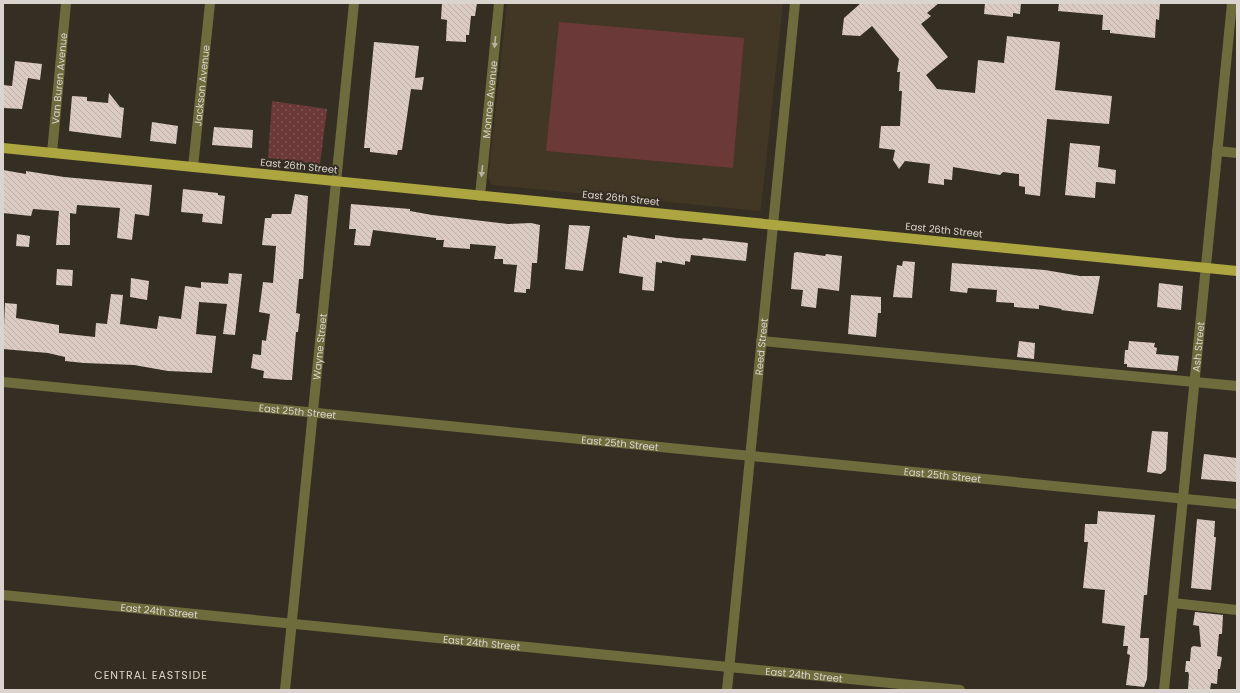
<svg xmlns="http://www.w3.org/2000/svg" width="1240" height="693" viewBox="0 0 1240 693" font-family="Poppins,sans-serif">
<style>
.built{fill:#423625}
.grass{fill:url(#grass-dots)}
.park{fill:#6b3938}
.building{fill:url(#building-back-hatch)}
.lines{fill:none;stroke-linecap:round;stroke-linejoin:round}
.minor{stroke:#6e6b3d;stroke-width:10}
.major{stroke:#ada53f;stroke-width:10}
.oneway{fill:#b9b4a2}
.labels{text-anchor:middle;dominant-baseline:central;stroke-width:4;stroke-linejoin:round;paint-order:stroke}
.street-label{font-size:10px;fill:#d9d4cd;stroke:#352e23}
.neighbourhood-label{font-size:11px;letter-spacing:1px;fill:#dcd2c4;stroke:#352e23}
</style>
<defs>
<pattern id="grass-dots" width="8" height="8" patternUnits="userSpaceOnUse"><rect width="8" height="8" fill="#6b3938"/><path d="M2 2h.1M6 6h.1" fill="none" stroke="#805554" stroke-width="1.8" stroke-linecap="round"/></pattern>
<pattern id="building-back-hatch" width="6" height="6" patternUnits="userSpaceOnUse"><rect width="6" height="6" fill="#dbcbc2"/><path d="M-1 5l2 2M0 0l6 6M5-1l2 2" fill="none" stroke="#bcafa8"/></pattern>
</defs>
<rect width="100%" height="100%" fill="#352e23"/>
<path class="built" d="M 507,3 L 783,3 L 761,209 L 759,211 L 739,209 L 492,185 L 488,178 Z"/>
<path class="grass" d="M 272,101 L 327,109 L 320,164 L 268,158 Z"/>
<path class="park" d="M 559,22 L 744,38 L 733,168 L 546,151 Z"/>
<g class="building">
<path d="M 442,3 L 477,3 L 475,16 L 471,16 L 469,35 L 466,35 L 466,42 L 446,41 L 447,20 L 441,19 Z"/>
<path d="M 861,3 L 939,3 L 927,13 L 931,16 L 921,24 L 948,57 L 926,75 L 937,89 L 975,93 L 978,60 L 1004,63 L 1007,36 L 1060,42 L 1055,90 L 1112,96 L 1109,124 L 1047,119 L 1040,196 L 1025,194 L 1025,187 L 1019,186 L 1019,174 L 1003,172 L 1000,175 L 953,167 L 952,180 L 944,179 L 944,185 L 928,183 L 930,164 L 905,161 L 899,169 L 893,160 L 895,150 L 879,148 L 881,126 L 900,126 L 902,91 L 899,91 L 900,72 L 897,72 L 899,59 L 872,26 L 860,36 L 842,35 L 844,18 Z"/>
<path d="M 985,3 L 1021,3 L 1020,14 L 1013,13 L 1013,17 L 984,14 Z"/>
<path d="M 1059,3 L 1160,3 L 1159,20 L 1156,19 L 1155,38 L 1110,33 L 1110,30 L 1102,30 L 1103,15 L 1058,11 Z"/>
<path d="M 374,42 L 419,46 L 415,78 L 424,77 L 422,90 L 411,89 L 402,150 L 398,150 L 397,155 L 370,152 L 370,148 L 364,148 Z"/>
<path d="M 15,61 L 42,64 L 40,80 L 28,78 L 22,109 L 3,108 L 3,85 L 12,86 Z"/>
<path d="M 109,93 L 120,107 L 124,108 L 121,138 L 69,131 L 72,96 L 87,97 L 87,101 L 108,103 Z"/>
<path d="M 152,122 L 178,126 L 176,144 L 150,141 Z"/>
<path d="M 214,127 L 253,130 L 252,148 L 212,145 Z"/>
<path d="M 1070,143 L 1100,146 L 1098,167 L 1116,170 L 1115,184 L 1096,182 L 1095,198 L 1065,195 Z"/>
<path d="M 3,170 L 26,174 L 26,171 L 64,177 L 152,185 L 149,216 L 135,214 L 132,240 L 117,238 L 120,208 L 77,205 L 76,214 L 70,213 L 70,245 L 56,245 L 59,211 L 33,209 L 31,216 L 3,213 Z"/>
<path d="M 183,189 L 218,193 L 218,195 L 225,196 L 222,224 L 202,222 L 203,214 L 181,212 Z"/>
<path d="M 295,194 L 308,196 L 303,279 L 299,279 L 296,313 L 300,314 L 298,332 L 296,332 L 292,380 L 287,380 L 263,378 L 264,371 L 251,368 L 253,354 L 261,355 L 262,340 L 266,341 L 267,334 L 270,314 L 259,312 L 263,282 L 273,283 L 275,260 L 276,246 L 262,245 L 265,218 L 271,218 L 272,214 L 291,214 Z"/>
<path d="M 351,204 L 410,209 L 410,211 L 432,215 L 508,224 L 531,223 L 540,225 L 537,263 L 532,263 L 530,289 L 526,289 L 526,293 L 514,292 L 517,265 L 503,264 L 503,259 L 494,259 L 496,246 L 470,244 L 470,249 L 443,247 L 444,240 L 436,240 L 436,238 L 373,230 L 370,246 L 354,245 L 356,229 L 349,229 Z"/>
<path d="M 569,225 L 590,226 L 583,271 L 565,269 Z"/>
<path d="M 17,234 L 30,236 L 29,247 L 16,246 Z"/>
<path d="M 627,235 L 653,239 L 655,239 L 655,235 L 677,238 L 702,240 L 703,238 L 748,243 L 746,261 L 691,255 L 690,262 L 685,261 L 685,265 L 662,261 L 662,263 L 656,262 L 654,291 L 642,290 L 643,277 L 619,273 L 623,237 L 627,238 Z"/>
<path d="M 797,252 L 825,256 L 826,254 L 842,256 L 839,291 L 818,288 L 816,308 L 801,306 L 803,290 L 791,289 L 794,253 Z"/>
<path d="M 903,261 L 915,262 L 912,298 L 893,297 L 897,265 L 902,266 Z"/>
<path d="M 952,263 L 1045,270 L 1080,276 L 1100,276 L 1093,314 L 1061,310 L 1062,309 L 1039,305 L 1039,309 L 1014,307 L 1014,303 L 996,302 L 997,290 L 968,288 L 967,293 L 950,291 Z"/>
<path d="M 57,269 L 73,270 L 72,286 L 56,285 Z"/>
<path d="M 229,273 L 242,274 L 235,335 L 223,334 L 227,304 L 199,302 L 196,334 L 216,336 L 212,373 L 168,371 L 134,365 L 84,363 L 65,361 L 65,357 L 48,353 L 3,349 L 5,303 L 17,304 L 16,318 L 59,325 L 59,333 L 95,337 L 96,323 L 107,324 L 111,294 L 123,295 L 120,324 L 157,329 L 159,316 L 181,319 L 185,286 L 201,288 L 201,282 L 228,284 Z"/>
<path d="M 131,278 L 149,281 L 147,300 L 130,297 Z"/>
<path d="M 1159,283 L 1183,286 L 1181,310 L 1157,307 Z"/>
<path d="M 851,295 L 881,297 L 881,313 L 878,313 L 876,337 L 848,334 Z"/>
<path d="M 1019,341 L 1035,343 L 1034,359 L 1017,357 Z"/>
<path d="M 1129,341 L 1155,343 L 1154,347 L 1157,348 L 1156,354 L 1179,356 L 1177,371 L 1127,367 L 1127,364 L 1124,364 L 1125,350 L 1128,350 Z"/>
<path d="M 1152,431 L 1168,432 L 1166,470 L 1161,474 L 1147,472 Z"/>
<path d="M 1204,454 L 1237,458 L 1237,482 L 1201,479 Z"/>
<path d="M 1098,511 L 1155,515 L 1148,582 L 1147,595 L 1144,595 L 1140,638 L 1149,638 L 1147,679 L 1144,687 L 1126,685 L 1130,655 L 1127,654 L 1128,646 L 1123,646 L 1125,626 L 1102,623 L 1105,590 L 1083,588 L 1088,542 L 1084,542 L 1085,524 L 1097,524 Z"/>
<path d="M 1197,519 L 1215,521 L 1214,537 L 1216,537 L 1211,590 L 1191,588 Z"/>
<path d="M 1195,612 L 1223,615 L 1222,634 L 1219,634 L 1217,656 L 1222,657 L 1220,669 L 1218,669 L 1217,684 L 1211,683 L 1210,690 L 1188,690 L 1189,675 L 1188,672 L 1185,672 L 1186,661 L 1190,661 L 1191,648 L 1193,646 L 1201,647 L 1199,626 L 1193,625 Z"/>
</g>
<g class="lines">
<g class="minor">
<path d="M 1217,151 L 1237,153"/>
<path id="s1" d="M 52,153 L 66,3"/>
<path id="s2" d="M 193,167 L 210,3"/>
<path id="s3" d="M 480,196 L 499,3"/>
<path d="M 761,341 L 1237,386"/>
<path id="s4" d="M 3,382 L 1237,504"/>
<path id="s5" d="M 3,595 L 960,690"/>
<path d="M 1173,603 L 1237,610"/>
<path id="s6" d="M 285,690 L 354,3"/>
<path id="s7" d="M 727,690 L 795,3"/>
<path id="s8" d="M 1164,690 L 1232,3"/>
</g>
<path class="major" d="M 3,148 L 1237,271"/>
</g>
<defs><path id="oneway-solid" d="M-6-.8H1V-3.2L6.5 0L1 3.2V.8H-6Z"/></defs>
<g class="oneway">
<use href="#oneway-solid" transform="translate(495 42) rotate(96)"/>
<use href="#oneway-solid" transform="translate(482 171) rotate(96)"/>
</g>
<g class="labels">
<g class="street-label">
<text stroke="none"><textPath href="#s1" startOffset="75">Van Buren Avenue</textPath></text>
<text stroke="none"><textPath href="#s2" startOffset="82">Jackson Avenue</textPath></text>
<text stroke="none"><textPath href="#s3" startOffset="97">Monroe Avenue</textPath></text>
<text transform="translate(299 166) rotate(6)">East 26th Street</text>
<text transform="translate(621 198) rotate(6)">East 26th Street</text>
<text transform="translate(944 230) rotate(6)">East 26th Street</text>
<text stroke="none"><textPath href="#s6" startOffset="345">Wayne Street</textPath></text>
<text stroke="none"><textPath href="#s7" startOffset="345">Reed Street</textPath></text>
<text stroke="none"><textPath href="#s8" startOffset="345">Ash Street</textPath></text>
<text stroke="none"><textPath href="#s4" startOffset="296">East 25th Street</textPath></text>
<text stroke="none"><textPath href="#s4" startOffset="620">East 25th Street</textPath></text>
<text stroke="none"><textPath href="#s4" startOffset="944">East 25th Street</textPath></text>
<text stroke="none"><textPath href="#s5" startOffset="157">East 24th Street</textPath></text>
<text stroke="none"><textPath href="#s5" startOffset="481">East 24th Street</textPath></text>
<text stroke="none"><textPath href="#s5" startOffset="805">East 24th Street</textPath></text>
</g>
<g class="neighbourhood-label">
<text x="151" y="675">CENTRAL EASTSIDE</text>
</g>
</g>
<rect width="1240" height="693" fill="none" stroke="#d9d4cd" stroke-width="8"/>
</svg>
